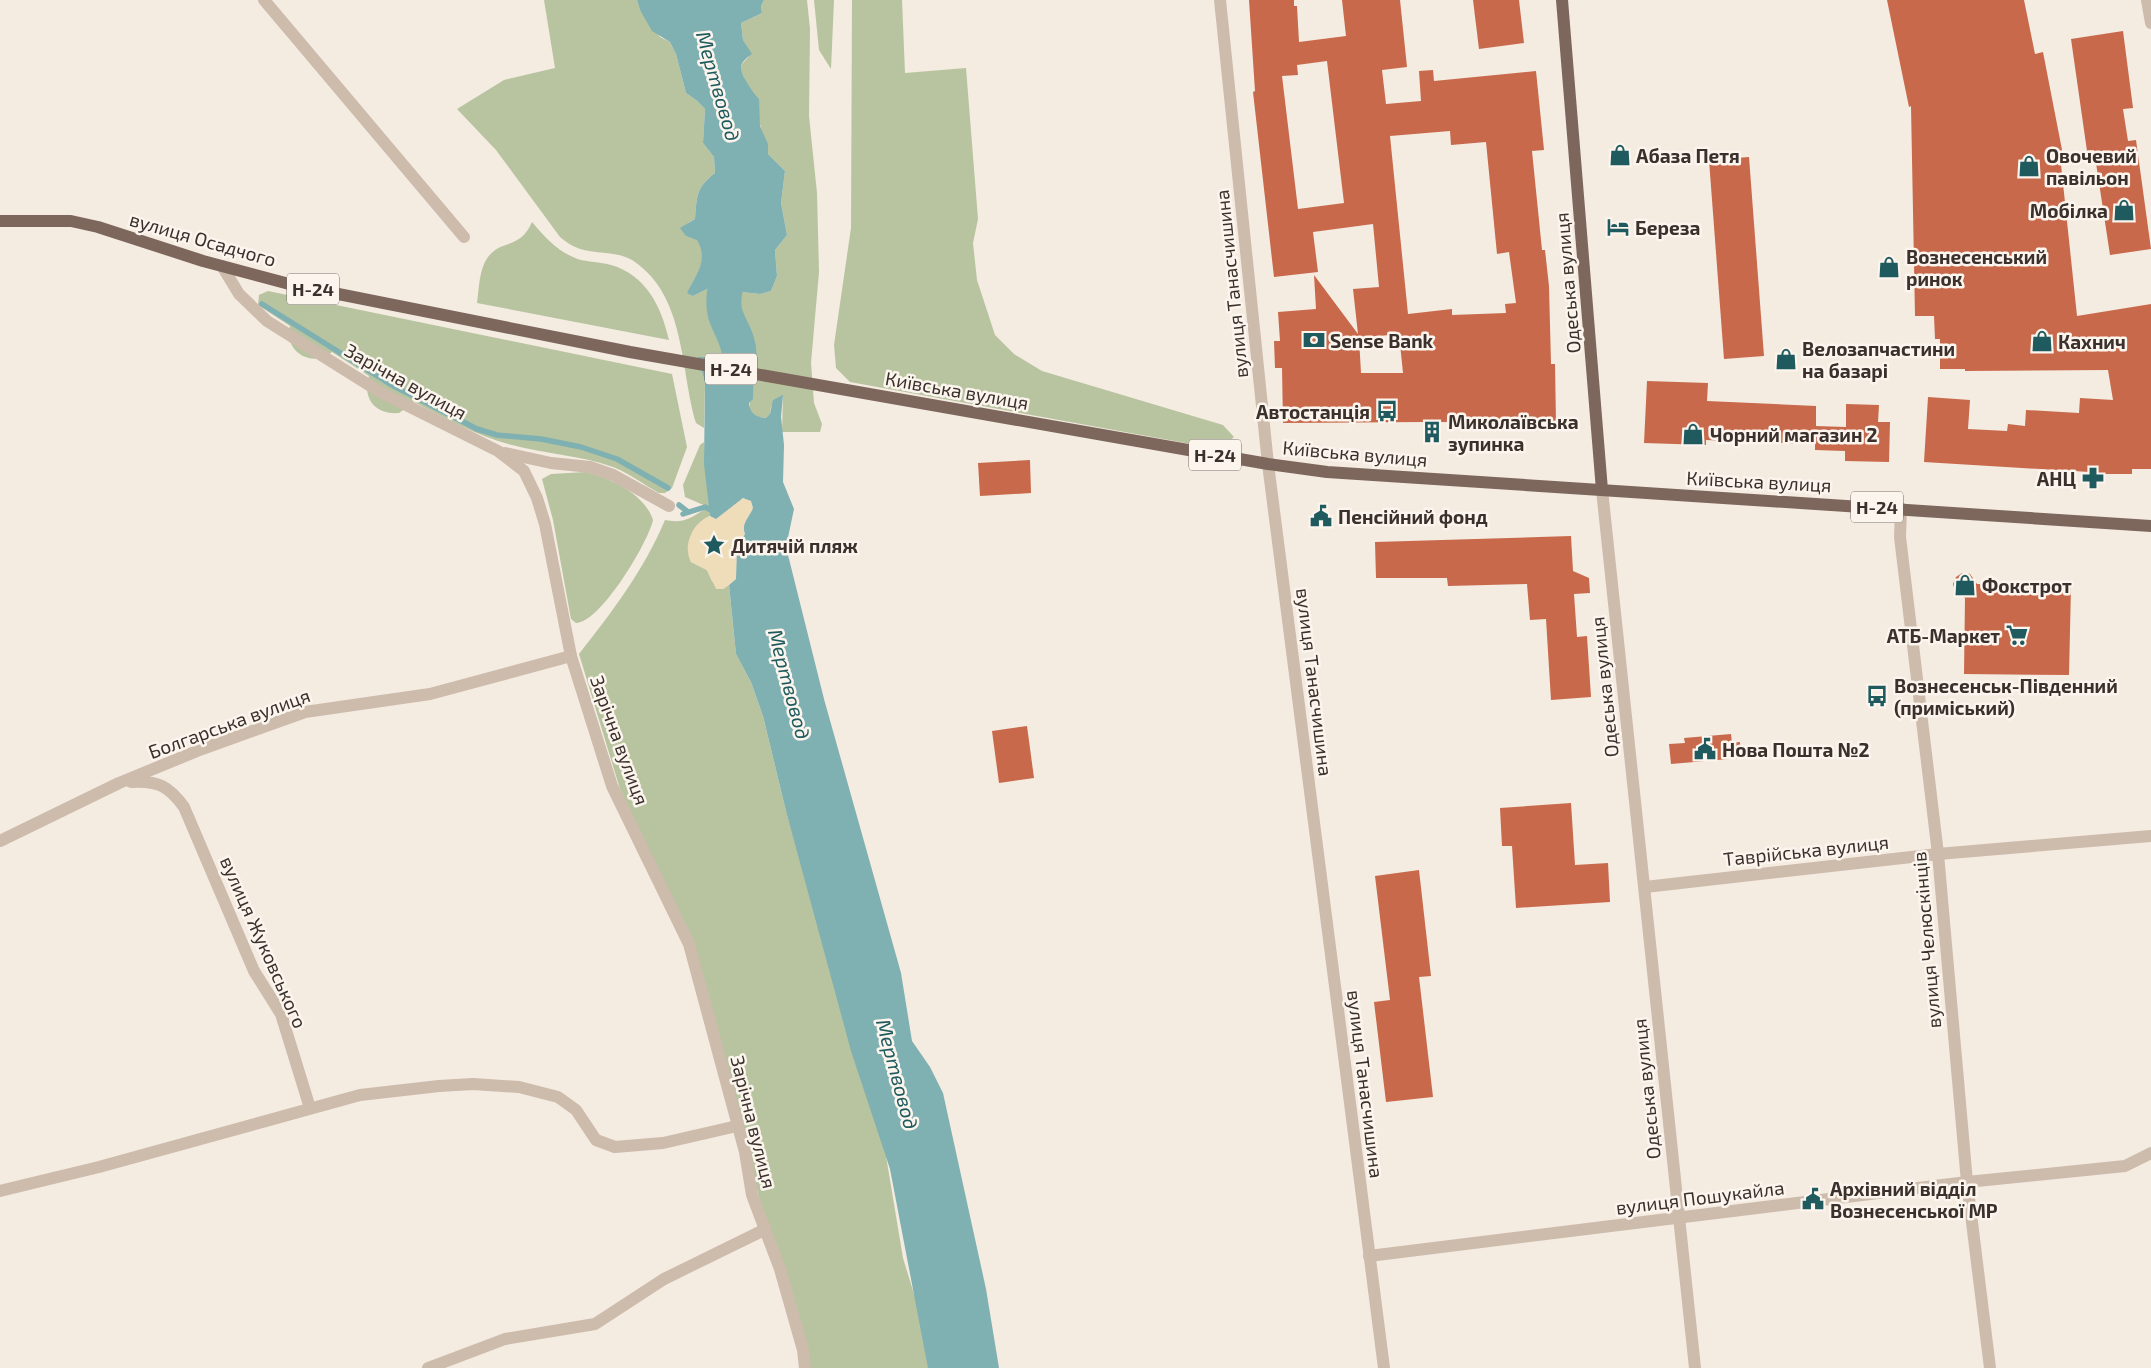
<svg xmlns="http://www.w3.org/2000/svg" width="2151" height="1368" viewBox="0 0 2151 1368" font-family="'Exo 2',sans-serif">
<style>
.green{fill:#b8c4a0}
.sand{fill:#efdcb8}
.water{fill:#7fb0b2}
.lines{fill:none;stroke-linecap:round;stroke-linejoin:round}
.stream{stroke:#7fb0b2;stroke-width:5.5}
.river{stroke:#7fb0b2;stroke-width:35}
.building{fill:#c8694b;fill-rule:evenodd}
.minor{stroke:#cdbbac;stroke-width:12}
.primary{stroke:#7d675c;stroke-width:12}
.labels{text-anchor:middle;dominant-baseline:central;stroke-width:5;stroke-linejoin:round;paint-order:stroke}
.shield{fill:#fbf5ee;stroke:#756b66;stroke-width:1}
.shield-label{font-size:18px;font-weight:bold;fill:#3b302b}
.poi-label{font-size:19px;font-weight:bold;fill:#3b302b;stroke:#fbf5ee;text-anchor:start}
.street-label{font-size:19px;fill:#3b302b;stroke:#fbf5ee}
.water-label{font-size:20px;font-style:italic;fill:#1f5a5e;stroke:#fbf5ee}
</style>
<rect width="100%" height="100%" fill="#f4ebe1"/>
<g class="green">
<path d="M 544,0 L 637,0 L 640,10 L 660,37 L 670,42 L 676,54 L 686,93 L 696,100 L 705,109 L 703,143 L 714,157 L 715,173 C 696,188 697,195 695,219 L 688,223 L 686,236 L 697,239 C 707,257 701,269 691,285 L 693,296 L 713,286 L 720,289 C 725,300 723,309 726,320 C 728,327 731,332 734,339 C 741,360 709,356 698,357 L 705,383 L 704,428 L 696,423 C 680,369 686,298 635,262 C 617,249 592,256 573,246 C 569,244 564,240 560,237 L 496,150 L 457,109 L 504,80 L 555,68 Z"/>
<path d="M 764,0 L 807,0 L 810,29 L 809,116 L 817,193 L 819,272 L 811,363 L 814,403 L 822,424 L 820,432 L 782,432 L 783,396 L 771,407 L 770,415 L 766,418 L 757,417 L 750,411 C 748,396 757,367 753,357 C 746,337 726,325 730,301 L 742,292 L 760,294 L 771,291 L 777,276 L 775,250 L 787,235 L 781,203 L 785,171 L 768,154 C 768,144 763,137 761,128 C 755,107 750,88 740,69 L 742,64 L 751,54 L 743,40 L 741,23 L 762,13 L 761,6 Z"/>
<path d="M 814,0 L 834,0 L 831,69 L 819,50 Z"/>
<path d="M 852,0 L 902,0 L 905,73 L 966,68 L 978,219 L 973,243 L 977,280 L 995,335 L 1014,354 L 1042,371 L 1223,425 L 1234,437 L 1225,445 L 1213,448 L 850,382 L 836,368 L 834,345 L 851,228 Z"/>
<path d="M 532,222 C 544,236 556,250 573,257 C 585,263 598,261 611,265 C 646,275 661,306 669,340 L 477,303 C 479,289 479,269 488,257 C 501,239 520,250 532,222 Z"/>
<path d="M 268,291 L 672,374 L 687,447 L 672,488 L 665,493 L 659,493 C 644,485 629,473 613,467 C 580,455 545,454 512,445 C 477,436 445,418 414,402 L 399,413 C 375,415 362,398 369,376 L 332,352 C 312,369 283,351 290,326 L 258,305 L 259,295 Z"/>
<path d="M 704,442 L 710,516 C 691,524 685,544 691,562 L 707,570 L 712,581 L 723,589 L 729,585 L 736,654 L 751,682 L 763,716 L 786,811 L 885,1150 L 903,1258 L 925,1330 L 931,1368 L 803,1368 L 694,945 L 620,789 L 579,654 C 612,612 644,570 665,520 C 685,524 692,517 708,507 L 685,497 L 683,485 L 700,445 Z"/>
<path d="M 586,472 C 611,479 644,493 653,520 C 648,543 600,623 576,623 L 571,619 L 553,520 L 542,479 L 551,474 Z"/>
</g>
<path class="sand" d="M 746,498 L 751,502 L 753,508 C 749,518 741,522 745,534 L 737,549 L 736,579 L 723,589 L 716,589 L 707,570 L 691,562 C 682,545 693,523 710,516 L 716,519 L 738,500 Z"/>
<path class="water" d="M 637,0 L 764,0 L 761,6 L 762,13 L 741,23 L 743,40 L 752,54 C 748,57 741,62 741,67 C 740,74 754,94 759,99 L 760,126 L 768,144 L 768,154 L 785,171 L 781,203 L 787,235 L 775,250 L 777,276 L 771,291 L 760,294 L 742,292 L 730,301 L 729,309 L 738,334 L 754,358 L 753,399 L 749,403 C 750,414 756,417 766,418 L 770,414 L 773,400 L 783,395 L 781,417 L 784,445 L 783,482 L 794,509 L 786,547 L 824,699 L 901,973 L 912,1041 L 930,1067 L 943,1093 L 986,1289 L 999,1368 L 928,1368 L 890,1169 L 851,1051 L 786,811 L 763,716 L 751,682 L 736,654 L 729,585 L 736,579 L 737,549 L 745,534 C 741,523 749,518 753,508 L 751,501 L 743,498 L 716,519 L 710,516 L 704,464 L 705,383 L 698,357 L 724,357 L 731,352 L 734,339 L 725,317 L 724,299 L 720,289 L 713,286 L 693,296 L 687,293 C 696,274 709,261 697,240 L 686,236 L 680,228 L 695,219 C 697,195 696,188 715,173 L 714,157 L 703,143 L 705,109 L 696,100 L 686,93 L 676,54 L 670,42 L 652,31 L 640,10 Z"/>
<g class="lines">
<g class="stream">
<path d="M 262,304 L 390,384 L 477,429 L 497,435 L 541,439 L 581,447 L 617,459 L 668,488"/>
<path d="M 679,505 L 688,512"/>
<path d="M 683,514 L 705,507 L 713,511"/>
</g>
<path class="river" d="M 736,251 C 732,273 720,290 725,313 C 729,327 739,339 739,354"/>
</g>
<g class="building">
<path d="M 1249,0 L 1294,0 L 1294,6 L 1297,6 L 1299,42 L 1346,36 L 1342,0 L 1400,0 L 1407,67 L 1382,70 L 1386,104 L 1421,101 L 1419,71 L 1433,70 L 1434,81 L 1536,71 L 1544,150 L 1532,151 L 1542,250 L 1545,250 L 1549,286 L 1551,364 L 1555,364 L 1556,423 L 1440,422 L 1440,438 L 1424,438 L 1424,422 L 1283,423 L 1282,368 L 1275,368 L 1274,341 L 1280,341 L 1278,312 L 1316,309 L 1314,275 L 1358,334 L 1353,289 L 1379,287 L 1373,224 L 1313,232 L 1318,272 L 1274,277 L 1253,92 L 1255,91 ZM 1327,61 L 1344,203 L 1298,209 L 1282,76 L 1298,75 L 1297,65 ZM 1450,131 L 1451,145 L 1486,142 L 1497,254 L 1509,252 L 1516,303 L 1505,304 L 1506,313 L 1452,315 L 1452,309 L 1408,314 L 1390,136 ZM 1399,334 L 1403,373 L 1361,373 L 1359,338 Z"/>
<path d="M 1473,0 L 1519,0 L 1524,43 L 1479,49 Z"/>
<path d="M 1887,0 L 2024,0 L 2035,54 L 2043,52 L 2063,155 L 2060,155 L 2077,316 L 2151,304 L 2151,469 L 2132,469 L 2132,474 L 2090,474 L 2090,472 L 1924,462 L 1928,397 L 1970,400 L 1968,429 L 2007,431 L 2008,424 L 2025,426 L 2026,410 L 2079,413 L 2080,398 L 2113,400 L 2108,370 L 1965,371 L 1965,369 L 1940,369 L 1940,339 L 1935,339 L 1934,316 L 1915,316 L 1911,106 L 1909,107 Z"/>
<path d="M 2123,31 L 2133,108 L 2123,109 L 2128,141 L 2136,140 L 2151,249 L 2110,255 L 2094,150 L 2087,151 L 2071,39 Z"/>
<path d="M 1749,157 L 1764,356 L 1724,359 L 1709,160 Z"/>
<path d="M 1647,381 L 1708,383 L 1707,401 L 1816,406 L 1816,426 L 1846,427 L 1846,404 L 1879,405 L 1878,422 L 1890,422 L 1889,462 L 1845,461 L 1845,451 L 1815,450 L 1815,444 L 1706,440 L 1706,445 L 1644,443 Z"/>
<path d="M 1030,460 L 1031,493 L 980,496 L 978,463 Z"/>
<path d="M 1571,536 L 1573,571 L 1589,578 L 1590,593 L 1574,594 L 1577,637 L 1587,636 L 1591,697 L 1551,700 L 1546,619 L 1530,620 L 1527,584 L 1448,586 L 1447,578 L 1376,578 L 1375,542 Z"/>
<path d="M 1962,573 L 1970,574 L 1977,584 L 2071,586 L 2069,675 L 1964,674 L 1965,598 L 1955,591 L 1953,584 L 1956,577 Z"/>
<path d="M 1027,726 L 1034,778 L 999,783 L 992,731 Z"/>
<path d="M 1731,734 L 1732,743 L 1740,742 L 1741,758 L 1671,764 L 1669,744 L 1685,743 L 1684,738 Z"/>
<path d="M 1571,803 L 1575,865 L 1608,863 L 1610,902 L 1516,908 L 1512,846 L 1502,846 L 1500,808 Z"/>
<path d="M 1419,870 L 1431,976 L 1419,977 L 1433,1097 L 1386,1102 L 1374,1002 L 1390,1000 L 1375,876 Z"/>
</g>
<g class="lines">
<g class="minor">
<path d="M 264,0 L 464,237"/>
<path d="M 1220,0 L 1268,464 L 1384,1368"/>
<path d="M 2147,0 L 2151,23"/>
<path d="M 222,266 L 239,294 L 267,321 L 380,392 L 498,451 L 524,471 L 537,498 L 545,524 L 571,656 L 612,786 L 689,944 L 745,1152 L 752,1195 L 780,1269 L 803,1350 L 805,1368"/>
<path d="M 505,453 L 551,463 L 590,467 L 613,475 L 669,506"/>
<path d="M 1602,490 L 1695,1368"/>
<path d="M 1901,508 L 1900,537 L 1938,854 L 1967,1182 L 1990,1368"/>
<path d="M 131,782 C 157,780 169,786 184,807 L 254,971 L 281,1014 L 310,1108"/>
<path d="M 0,841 L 119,783 L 202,749 L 305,712 L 430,694 L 571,656"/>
<path d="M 1645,887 L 1938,854 L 2151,836"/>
<path d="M 0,1191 L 99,1167 L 360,1095 L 439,1086 L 473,1084 L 519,1087 L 558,1097 L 576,1110 L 596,1140 L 615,1147 L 663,1143 L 737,1126"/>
<path d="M 1369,1256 L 1967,1182 L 2125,1166 L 2151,1153"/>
<path d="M 428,1368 L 505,1339 L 595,1324 L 664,1279 L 766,1229"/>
</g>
<g class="primary">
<path d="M 1562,0 L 1602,490"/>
<path d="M 0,221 L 71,221 L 98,227 L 203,261 L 293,285 L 630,352 L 1268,464 L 1327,472 L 2151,526"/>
</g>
</g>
<defs>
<g id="shop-bare" transform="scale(1.725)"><path d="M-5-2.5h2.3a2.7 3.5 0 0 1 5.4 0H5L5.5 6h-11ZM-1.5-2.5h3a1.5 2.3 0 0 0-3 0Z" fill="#1f5a5e" stroke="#fbf5ee" stroke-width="2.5" paint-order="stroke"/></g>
<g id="hotel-bare" transform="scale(1.725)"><path d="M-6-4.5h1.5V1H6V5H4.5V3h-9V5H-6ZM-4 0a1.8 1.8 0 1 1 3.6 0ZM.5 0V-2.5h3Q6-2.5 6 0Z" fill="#1f5a5e" stroke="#fbf5ee" stroke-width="2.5" paint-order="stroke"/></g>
<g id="bank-bare" transform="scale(1.725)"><path d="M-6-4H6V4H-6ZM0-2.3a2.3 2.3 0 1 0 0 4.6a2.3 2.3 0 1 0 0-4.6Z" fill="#1f5a5e" stroke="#fbf5ee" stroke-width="2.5" paint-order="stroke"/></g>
<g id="bus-bare" transform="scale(1.725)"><path d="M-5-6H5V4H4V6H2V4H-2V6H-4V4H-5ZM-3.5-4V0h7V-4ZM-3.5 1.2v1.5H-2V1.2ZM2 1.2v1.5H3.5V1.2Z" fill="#1f5a5e" stroke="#fbf5ee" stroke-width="2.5" paint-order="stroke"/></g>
<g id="building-bare" transform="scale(1.725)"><path d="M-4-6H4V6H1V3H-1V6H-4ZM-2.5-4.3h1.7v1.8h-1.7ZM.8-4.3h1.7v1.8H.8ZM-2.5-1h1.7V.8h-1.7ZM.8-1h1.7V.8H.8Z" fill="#1f5a5e" stroke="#fbf5ee" stroke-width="2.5" paint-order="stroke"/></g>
<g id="pharmacy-bare" transform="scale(1.725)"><path d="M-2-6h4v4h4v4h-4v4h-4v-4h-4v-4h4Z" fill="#1f5a5e" stroke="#fbf5ee" stroke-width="2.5" paint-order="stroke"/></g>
<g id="civic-bare" transform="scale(1.725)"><path d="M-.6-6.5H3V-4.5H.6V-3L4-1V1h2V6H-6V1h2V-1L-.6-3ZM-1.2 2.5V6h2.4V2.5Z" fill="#1f5a5e" stroke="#fbf5ee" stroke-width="2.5" paint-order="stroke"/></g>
<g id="sight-bare" transform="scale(1.725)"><path d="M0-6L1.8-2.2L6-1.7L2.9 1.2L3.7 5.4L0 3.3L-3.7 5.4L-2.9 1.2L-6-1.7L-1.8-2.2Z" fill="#1f5a5e" stroke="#fbf5ee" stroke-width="2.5" paint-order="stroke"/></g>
<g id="supermarket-bare" transform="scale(1.725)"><path d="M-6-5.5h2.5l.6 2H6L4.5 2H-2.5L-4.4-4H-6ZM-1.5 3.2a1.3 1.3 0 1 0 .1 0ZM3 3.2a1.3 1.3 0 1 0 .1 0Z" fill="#1f5a5e" stroke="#fbf5ee" stroke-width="2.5" paint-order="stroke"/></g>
</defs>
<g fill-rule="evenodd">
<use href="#shop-bare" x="1620" y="155"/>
<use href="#shop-bare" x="2029" y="166"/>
<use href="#shop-bare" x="2124" y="210"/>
<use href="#hotel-bare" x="1618" y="227"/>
<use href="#shop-bare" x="1889" y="267"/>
<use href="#bank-bare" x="1314" y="340"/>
<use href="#shop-bare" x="2042" y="341"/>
<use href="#shop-bare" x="1786" y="359"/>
<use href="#bus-bare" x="1387" y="411"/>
<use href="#building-bare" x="1432" y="432"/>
<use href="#shop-bare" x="1693" y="434"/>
<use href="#pharmacy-bare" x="2093" y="478"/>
<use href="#civic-bare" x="1321" y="516"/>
<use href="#sight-bare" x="714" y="545"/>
<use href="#shop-bare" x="1965" y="585"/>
<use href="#supermarket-bare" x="2017" y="635"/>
<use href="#bus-bare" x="1877" y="696"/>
<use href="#civic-bare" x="1705" y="749"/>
<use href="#civic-bare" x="1813" y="1199"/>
</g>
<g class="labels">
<g class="shield">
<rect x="287" y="273.5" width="52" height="31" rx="4"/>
<rect x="705" y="353.5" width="52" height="31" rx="4"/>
<rect x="1189" y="439.5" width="52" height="31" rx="4"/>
<rect x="1851" y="491.5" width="52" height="31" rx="4"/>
</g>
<g class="shield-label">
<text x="313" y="289">Н-24</text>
<text x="731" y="369">Н-24</text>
<text x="1215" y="455">Н-24</text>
<text x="1877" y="507">Н-24</text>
</g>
<g class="poi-label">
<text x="1636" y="155">Абаза Петя</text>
<text x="2046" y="155">Овочевий<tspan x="2046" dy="22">павільон</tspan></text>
<text x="2108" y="210" text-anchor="end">Мобілка</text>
<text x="1635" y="227">Береза</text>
<text x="1906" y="256">Вознесенський<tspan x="1906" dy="22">ринок</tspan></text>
<text x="1330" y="340">Sense Bank</text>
<text x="2058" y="341">Кахнич</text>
<text x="1802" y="348">Велозапчастини<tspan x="1802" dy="22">на базарі</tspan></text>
<text x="1370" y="411" text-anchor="end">Автостанція</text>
<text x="1448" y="421">Миколаївська<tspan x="1448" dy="22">зупинка</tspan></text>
<text x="1710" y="434">Чорний магазин 2</text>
<text x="2076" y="478" text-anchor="end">АНЦ</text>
<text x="1338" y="516">Пенсійний фонд</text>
<text x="731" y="545">Дитячій пляж</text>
<text x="1982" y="585">Фокстрот</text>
<text x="2000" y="635" text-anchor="end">АТБ-Маркет</text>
<text x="1894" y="685">Вознесенськ-Південний<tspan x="1894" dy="22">(приміський)</tspan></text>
<text x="1722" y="749">Нова Пошта №2</text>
<text x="1830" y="1188">Архівний відділ<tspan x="1830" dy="22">Вознесенської МР</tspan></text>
</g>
<g class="street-label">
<text transform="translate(203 239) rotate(16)">вулиця Осадчого</text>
<text transform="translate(1567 283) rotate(-95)">Одеська вулиця</text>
<text transform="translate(1231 284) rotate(-96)">вулиця Танасчишина</text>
<text transform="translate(406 381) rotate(29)">Зарічна вулиця</text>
<text transform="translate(957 390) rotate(10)">Київська вулиця</text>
<text transform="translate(1355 453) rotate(5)">Київська вулиця</text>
<text transform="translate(1759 481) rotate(3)">Київська вулиця</text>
<text transform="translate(1315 682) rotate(83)">вулиця Танасчишина</text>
<text transform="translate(1604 687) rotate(-96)">Одеська вулиця</text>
<text transform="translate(229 723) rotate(-20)">Болгарська вулиця</text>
<text transform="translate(620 740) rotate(70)">Зарічна вулиця</text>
<text transform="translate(1806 850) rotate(-6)">Таврійська вулиця</text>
<text transform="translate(1926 940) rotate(-95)">вулиця Челюскінців</text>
<text transform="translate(264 942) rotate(66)">вулиця Жуковського</text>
<text transform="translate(1366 1084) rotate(83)">вулиця Танасчишина</text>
<text transform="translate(1646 1089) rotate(-96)">Одеська вулиця</text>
<text transform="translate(754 1122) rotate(76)">Зарічна вулиця</text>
<text transform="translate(1700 1197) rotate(-7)">вулиця Пошукайла</text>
</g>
<g class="water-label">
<text transform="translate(719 86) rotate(74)">Мертвовод</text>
<text transform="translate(790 684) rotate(75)">Мертвовод</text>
<text transform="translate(898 1074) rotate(75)">Мертвовод</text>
</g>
</g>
</svg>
